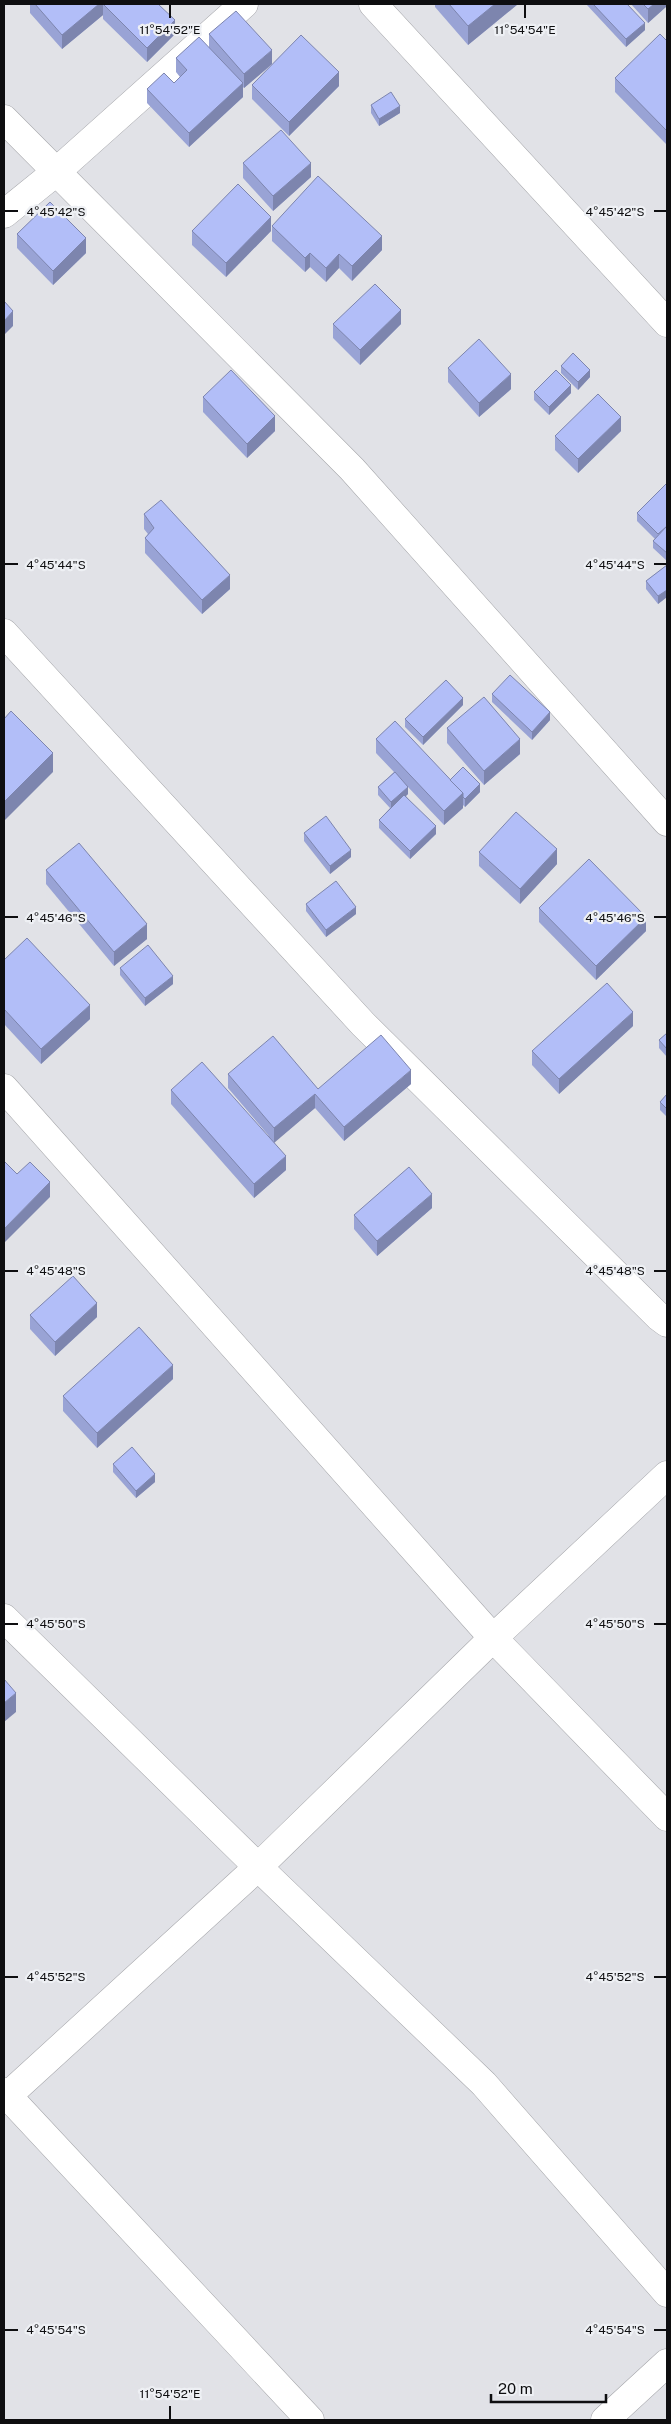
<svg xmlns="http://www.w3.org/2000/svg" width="671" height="2424" viewBox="0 0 671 2424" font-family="'Public Sans',sans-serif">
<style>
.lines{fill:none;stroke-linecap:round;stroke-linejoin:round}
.minor-casing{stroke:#a5a6aa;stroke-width:29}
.minor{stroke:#fff;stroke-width:28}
.wall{fill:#99a3d5}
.shaded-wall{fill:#7d85ae}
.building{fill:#b2bef8;stroke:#7d85ae}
.ticks{fill:none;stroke:#0e0e10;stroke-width:2}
.ticks-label{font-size:12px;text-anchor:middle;fill:#0e0e10;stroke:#eef0f4;stroke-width:4.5;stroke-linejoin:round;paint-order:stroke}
</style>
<rect width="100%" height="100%" fill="#e1e2e7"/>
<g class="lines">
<g class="minor-casing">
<g id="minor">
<path d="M 373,4 L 667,323"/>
<path d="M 4,119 L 352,469 L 667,822"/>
<path d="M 4,214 L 56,172 L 244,4"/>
<path d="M 4,633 L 363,1024 L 659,1317 L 667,1323"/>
<path d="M 4,1088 L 493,1638 L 667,1817"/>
<path d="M 4,1618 L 258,1867 L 484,2084 L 667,2293"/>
<path d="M 4,2092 L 310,2420"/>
<path d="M 4,2099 L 258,1867 L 493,1638 L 667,1475"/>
<path d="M 605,2420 L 667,2363"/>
</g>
</g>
<use href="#minor" class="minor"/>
</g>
<g class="wall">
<path d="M 30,4 L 158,4 L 175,34 L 147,62 L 103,19 L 103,15 L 62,49 L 30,13 Z"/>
<path d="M 435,4 L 518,4 L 468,45 L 435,7 Z"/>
<path d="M 586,4 L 627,4 L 645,30 L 626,47 Z"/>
<path d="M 631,4 L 667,4 L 667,6 L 648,23 Z"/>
<path d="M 209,34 L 272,64 L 244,88 L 243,87 L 243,97 L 189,147 L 147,103 L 147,89 L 174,83 L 180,77 L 176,72 L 176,58 L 209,47 Z"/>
<path d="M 667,41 L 667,145 L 615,92 L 615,78 Z"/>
<path d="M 252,85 L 339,86 L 289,136 L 252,99 Z"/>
<path d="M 371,105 L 400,113 L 379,126 L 371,113 Z"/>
<path d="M 243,163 L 311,177 L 273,211 L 243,178 Z"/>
<path d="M 272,226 L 382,250 L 352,281 L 339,268 L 326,282 L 310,267 L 305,272 L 272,241 Z"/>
<path d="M 192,231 L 271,231 L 226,277 L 192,245 Z"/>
<path d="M 17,234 L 86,253 L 53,285 L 17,248 Z"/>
<path d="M 333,324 L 401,324 L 360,365 L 333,338 Z"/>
<path d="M 561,366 L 590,377 L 578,390 L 561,373 Z"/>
<path d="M 448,368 L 511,389 L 479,417 L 448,382 Z"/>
<path d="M 534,392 L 571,393 L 549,415 L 534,400 Z"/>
<path d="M 203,397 L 275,431 L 247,458 L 203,412 Z"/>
<path d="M 621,431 L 578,473 L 555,450 L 555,436 Z"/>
<path d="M 667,483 L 667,561 L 653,548 L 653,541 L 655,539 L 637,521 L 637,513 Z"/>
<path d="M 144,514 L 230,589 L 202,614 L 145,553 L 145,538 L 148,534 L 144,529 Z"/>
<path d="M 667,565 L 667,597 L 658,604 L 646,589 L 646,581 Z"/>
<path d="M 492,694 L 550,720 L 532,740 L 492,702 Z"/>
<path d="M 463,705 L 423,745 L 405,727 L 405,719 Z"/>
<path d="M 447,728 L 520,754 L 484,785 L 447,743 Z"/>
<path d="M 376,739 L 450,780 L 480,792 L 465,807 L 463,805 L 463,808 L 444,825 L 408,787 L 408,794 L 406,796 L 436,834 L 410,859 L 379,828 L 379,820 L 390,808 L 378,795 L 378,787 L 394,772 L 376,753 Z"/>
<path d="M 304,833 L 351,857 L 330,874 L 304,841 Z"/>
<path d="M 479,852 L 557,864 L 520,904 L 479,866 Z"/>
<path d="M 46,870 L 147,939 L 114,966 L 46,884 Z"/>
<path d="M 306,904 L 356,914 L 326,937 L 306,911 Z"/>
<path d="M 539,908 L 646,931 L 596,980 L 539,922 Z"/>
<path d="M 4,960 L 90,1019 L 41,1064 L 4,1024 Z"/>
<path d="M 120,968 L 173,984 L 145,1006 L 120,975 Z"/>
<path d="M 633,1026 L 559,1094 L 532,1065 L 532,1051 Z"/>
<path d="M 667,1033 L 667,1057 L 659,1048 L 659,1040 Z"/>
<path d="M 228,1074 L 318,1089 L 411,1084 L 344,1141 L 315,1108 L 274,1142 L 286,1170 L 254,1198 L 171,1104 L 171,1090 L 269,1136 L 228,1088 Z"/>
<path d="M 667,1094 L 667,1117 L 660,1110 L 660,1102 Z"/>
<path d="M 432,1208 L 377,1256 L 354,1229 L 354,1215 Z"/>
<path d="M 30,1315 L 97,1317 L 55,1356 L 30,1329 Z"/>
<path d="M 173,1379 L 97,1448 L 63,1411 L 63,1396 Z"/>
<path d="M 113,1464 L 155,1482 L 136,1498 L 113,1472 Z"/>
</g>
<g class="shaded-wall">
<path d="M 99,4 L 115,4 L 103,4 L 103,15 L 62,49 L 62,35 Z"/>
<path d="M 495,4 L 518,4 L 468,45 L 468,26 Z"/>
<path d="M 654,4 L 667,4 L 667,6 L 648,23 L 648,9 Z"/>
<path d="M 175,20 L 175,34 L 147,62 L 147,48 Z"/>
<path d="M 645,23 L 645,30 L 626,47 L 626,39 Z"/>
<path d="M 272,50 L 272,64 L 244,88 L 244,74 Z"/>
<path d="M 339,72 L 339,86 L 289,136 L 289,122 Z"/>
<path d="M 243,83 L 243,97 L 189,147 L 189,133 Z"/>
<path d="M 400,106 L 400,113 L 379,126 L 379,119 Z"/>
<path d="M 311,163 L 311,177 L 273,211 L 273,196 Z"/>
<path d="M 271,217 L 271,231 L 226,277 L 226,263 Z"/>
<path d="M 382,236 L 382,250 L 352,281 L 352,266 Z"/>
<path d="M 86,238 L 86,253 L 53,285 L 53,271 Z"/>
<path d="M 310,253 L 310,267 L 305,272 L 305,258 Z"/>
<path d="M 339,254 L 339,268 L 326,282 L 326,268 Z"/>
<path d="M 401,310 L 401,324 L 360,365 L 360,350 Z"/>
<path d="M 13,311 L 13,326 L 4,335 L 4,321 Z"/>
<path d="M 590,370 L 590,377 L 578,390 L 578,382 Z"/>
<path d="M 511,374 L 511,389 L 479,417 L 479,403 Z"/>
<path d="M 571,385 L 571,393 L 549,415 L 549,407 Z"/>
<path d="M 275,416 L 275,431 L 247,458 L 247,444 Z"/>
<path d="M 621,417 L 621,431 L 578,473 L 578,459 Z"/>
<path d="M 230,575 L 230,589 L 202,614 L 202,600 Z"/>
<path d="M 667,590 L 667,597 L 658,604 L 658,596 Z"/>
<path d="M 463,698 L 463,705 L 423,745 L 423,737 Z"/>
<path d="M 550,712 L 550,720 L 532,740 L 532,732 Z"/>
<path d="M 520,739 L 520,754 L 484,785 L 484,771 Z"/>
<path d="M 53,753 L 53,772 L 4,821 L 4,802 Z"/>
<path d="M 480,784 L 480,792 L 465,807 L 465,799 Z"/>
<path d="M 408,787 L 408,794 L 391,809 L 391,802 Z"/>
<path d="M 463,793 L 463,808 L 444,825 L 444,811 Z"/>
<path d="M 436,826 L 436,834 L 410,859 L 410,851 Z"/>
<path d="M 557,849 L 557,864 L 520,904 L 520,889 Z"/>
<path d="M 351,850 L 351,857 L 330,874 L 330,866 Z"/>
<path d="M 356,907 L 356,914 L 326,937 L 326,930 Z"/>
<path d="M 646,917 L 646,931 L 596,980 L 596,966 Z"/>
<path d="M 147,924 L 147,939 L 114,966 L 114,952 Z"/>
<path d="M 173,976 L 173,984 L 145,1006 L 145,998 Z"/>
<path d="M 90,1005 L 90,1019 L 41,1064 L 41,1049 Z"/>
<path d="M 633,1012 L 633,1026 L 559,1094 L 559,1079 Z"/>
<path d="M 411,1070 L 411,1084 L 344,1141 L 344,1127 Z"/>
<path d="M 315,1094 L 315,1108 L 274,1143 L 274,1128 Z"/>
<path d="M 286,1156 L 286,1170 L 254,1198 L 254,1184 Z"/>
<path d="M 50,1182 L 50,1197 L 4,1243 L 4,1229 Z"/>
<path d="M 432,1194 L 432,1208 L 377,1256 L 377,1241 Z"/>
<path d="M 97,1303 L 97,1317 L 55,1356 L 55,1342 Z"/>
<path d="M 173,1365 L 173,1379 L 97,1448 L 97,1433 Z"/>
<path d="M 155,1474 L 155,1482 L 136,1498 L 136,1491 Z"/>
<path d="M 16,1693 L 16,1712 L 4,1722 L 4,1703 Z"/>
</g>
<g class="building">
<path d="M 35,4 L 99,4 L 62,35 Z"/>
<path d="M 103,4 L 158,4 L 175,20 L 147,48 Z"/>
<path d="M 449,4 L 495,4 L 468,26 Z"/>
<path d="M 593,4 L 627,4 L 645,23 L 626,39 Z"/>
<path d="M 643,4 L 654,4 L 648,9 Z"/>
<path d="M 236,11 L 272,50 L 244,74 L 209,34 Z"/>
<path d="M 660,34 L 667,41 L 667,131 L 615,78 Z"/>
<path d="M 301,35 L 339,72 L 289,122 L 252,85 Z"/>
<path d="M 199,37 L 243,83 L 189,133 L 147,89 L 164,73 L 174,83 L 187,70 L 176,58 Z"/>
<path d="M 391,92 L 400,106 L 379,119 L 371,105 Z"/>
<path d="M 281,130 L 311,163 L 273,196 L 243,163 Z"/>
<path d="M 318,176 L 382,236 L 352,266 L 339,254 L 326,268 L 310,253 L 305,258 L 272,226 Z"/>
<path d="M 238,184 L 271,217 L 226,263 L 192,231 Z"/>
<path d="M 50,202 L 86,238 L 53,271 L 17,234 Z"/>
<path d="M 375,284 L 401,310 L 360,350 L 333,324 Z"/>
<path d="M 4,301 L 13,311 L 4,321 Z"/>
<path d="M 479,339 L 511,374 L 479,403 L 448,368 Z"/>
<path d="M 573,353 L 590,370 L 578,382 L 561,366 Z"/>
<path d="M 231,370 L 275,416 L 247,444 L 203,397 Z"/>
<path d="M 556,370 L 571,385 L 549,407 L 534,392 Z"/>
<path d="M 598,394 L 621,417 L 578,459 L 555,436 Z"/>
<path d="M 667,483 L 667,526 L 658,534 L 637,513 Z"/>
<path d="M 161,500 L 230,575 L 202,600 L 145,538 L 154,528 L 144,514 Z"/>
<path d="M 667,526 L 667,553 L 653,541 Z"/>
<path d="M 667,565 L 667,590 L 658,596 L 646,581 Z"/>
<path d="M 510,675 L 550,712 L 532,732 L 492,694 Z"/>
<path d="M 446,680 L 463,698 L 423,737 L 405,719 Z"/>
<path d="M 484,697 L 520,739 L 484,771 L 447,728 Z"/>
<path d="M 11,711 L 53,753 L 4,802 L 4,719 Z"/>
<path d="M 395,721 L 463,793 L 444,811 L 376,739 Z"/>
<path d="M 463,767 L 480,784 L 465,799 L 463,797 L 463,793 L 450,780 Z"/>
<path d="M 395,772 L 408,787 L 391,802 L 378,787 Z"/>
<path d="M 404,795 L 436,826 L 410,851 L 379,820 Z"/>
<path d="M 516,812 L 557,849 L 520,889 L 479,852 Z"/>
<path d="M 326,816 L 351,850 L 330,866 L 304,833 Z"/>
<path d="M 79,843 L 147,924 L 114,952 L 46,870 Z"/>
<path d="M 589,859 L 646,917 L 596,966 L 539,908 Z"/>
<path d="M 336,881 L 356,907 L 326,930 L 306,904 Z"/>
<path d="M 27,938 L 90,1005 L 41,1049 L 4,1009 L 4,960 Z"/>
<path d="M 148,945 L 173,976 L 145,998 L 120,968 Z"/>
<path d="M 607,983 L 633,1012 L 559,1079 L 532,1051 Z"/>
<path d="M 667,1033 L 667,1049 L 659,1040 Z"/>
<path d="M 381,1035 L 411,1070 L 344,1127 L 315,1094 L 274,1128 L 228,1074 L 273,1036 L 318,1089 Z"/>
<path d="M 202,1062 L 286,1156 L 254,1184 L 171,1090 Z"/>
<path d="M 667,1094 L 667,1109 L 660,1102 Z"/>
<path d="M 4,1161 L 17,1174 L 30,1162 L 50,1182 L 4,1229 Z"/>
<path d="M 409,1167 L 432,1194 L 377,1241 L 354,1215 Z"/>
<path d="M 73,1276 L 97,1303 L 55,1342 L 30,1315 Z"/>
<path d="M 139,1327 L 173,1365 L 97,1433 L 63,1396 Z"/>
<path d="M 132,1447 L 155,1474 L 136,1491 L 113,1464 Z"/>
<path d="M 4,1679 L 16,1693 L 4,1703 Z"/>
</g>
<path class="ticks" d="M 170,5 L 170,18M 525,5 L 525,18M 5,211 L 18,211M 654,211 L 666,211M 5,564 L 18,564M 654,564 L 666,564M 5,917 L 18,917M 654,917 L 666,917M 5,1271 L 18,1271M 654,1271 L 666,1271M 5,1624 L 18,1624M 654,1624 L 666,1624M 5,1977 L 18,1977M 654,1977 L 666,1977M 5,2330 L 18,2330M 654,2330 L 666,2330M 170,2406 L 170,2419"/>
<g class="ticks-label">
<text x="170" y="34">11°54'52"E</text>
<text x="525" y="34">11°54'54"E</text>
<text x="56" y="216">4°45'42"S</text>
<text x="615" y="216">4°45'42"S</text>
<text x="56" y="569">4°45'44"S</text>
<text x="615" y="569">4°45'44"S</text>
<text x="56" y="922">4°45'46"S</text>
<text x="615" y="922">4°45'46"S</text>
<text x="56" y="1275">4°45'48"S</text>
<text x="615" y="1275">4°45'48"S</text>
<text x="56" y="1628">4°45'50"S</text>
<text x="615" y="1628">4°45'50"S</text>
<text x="56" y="1981">4°45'52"S</text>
<text x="615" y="1981">4°45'52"S</text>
<text x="56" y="2334">4°45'54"S</text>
<text x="615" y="2334">4°45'54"S</text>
<text x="170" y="2398">11°54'52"E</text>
</g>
<rect width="671" height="2424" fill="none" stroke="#0e0e10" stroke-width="10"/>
<path d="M491 2394v8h115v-8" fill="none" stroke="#0e0e10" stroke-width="2.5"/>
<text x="498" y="2394" font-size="15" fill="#0e0e10" stroke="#eef0f4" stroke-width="4" paint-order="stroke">20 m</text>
</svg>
